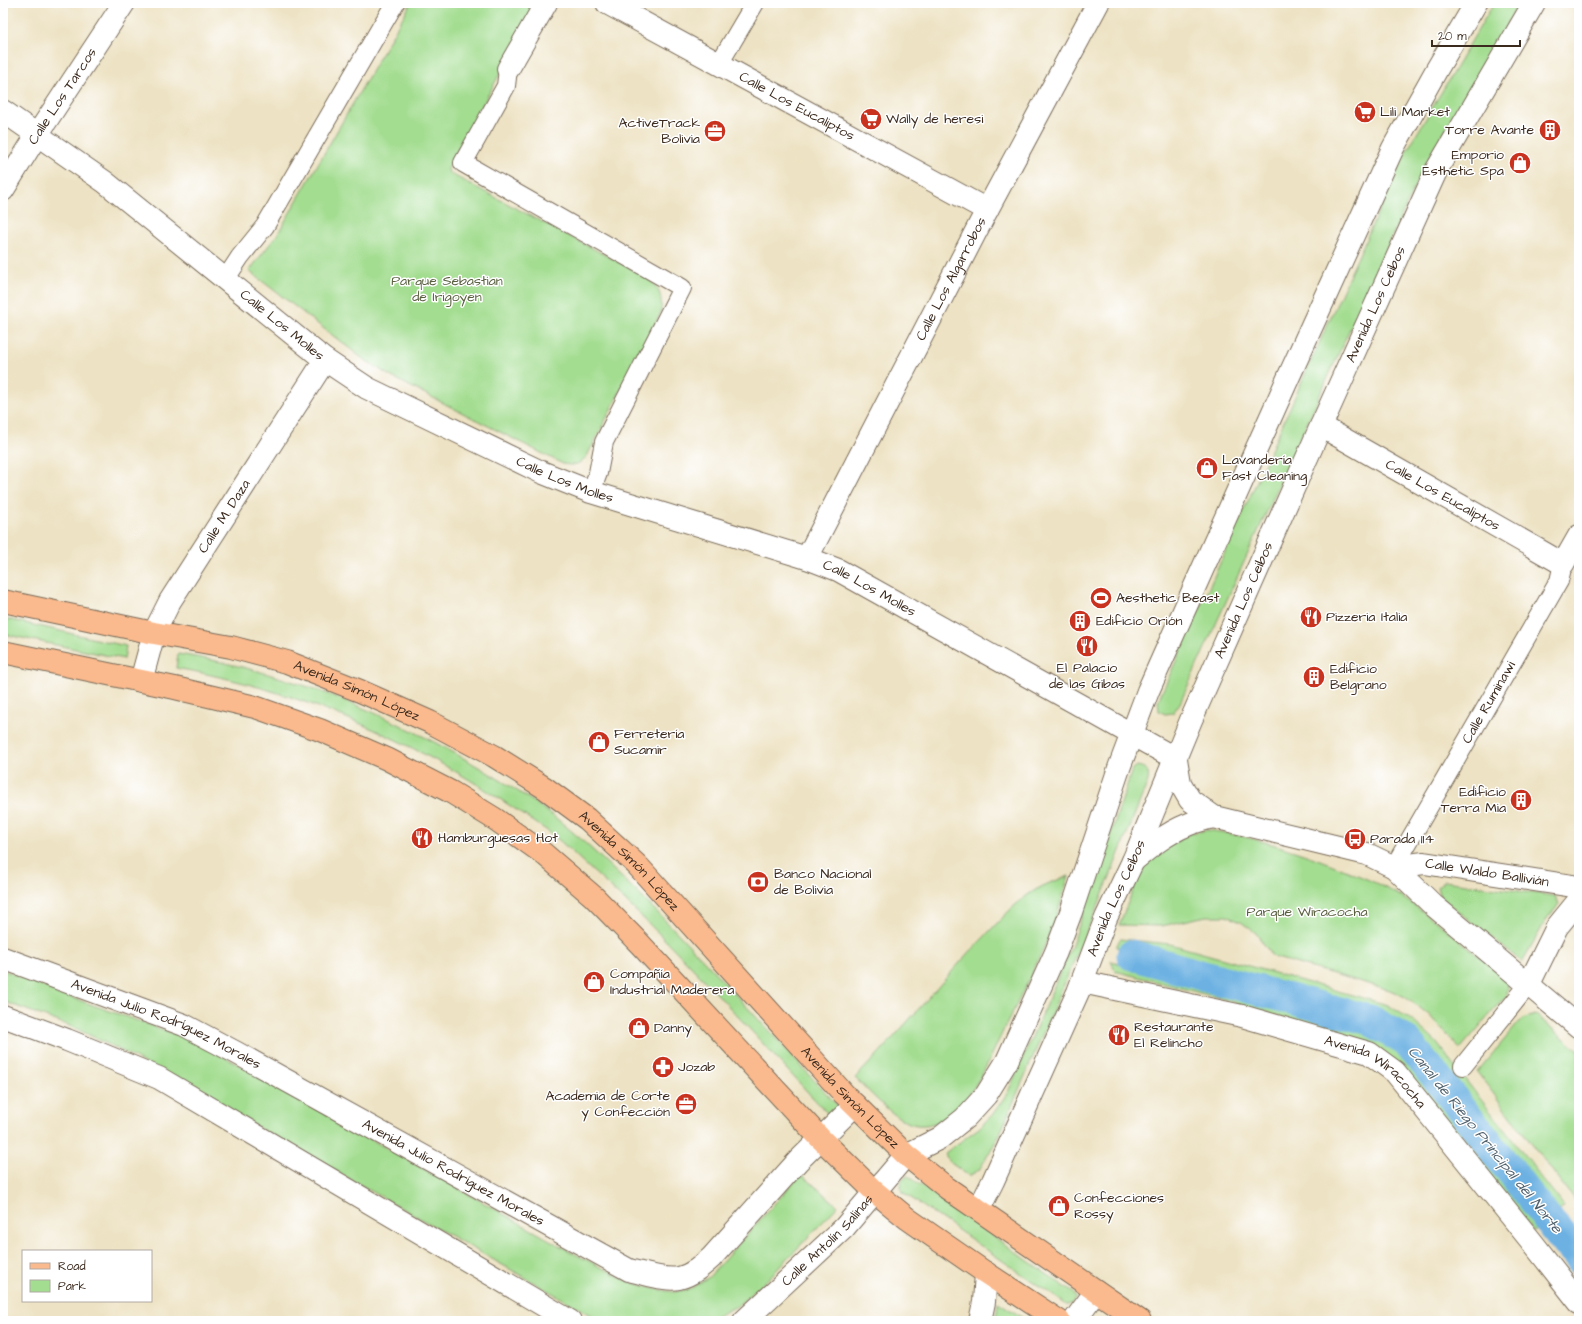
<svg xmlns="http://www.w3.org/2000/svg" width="1582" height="1324" viewBox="0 0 1582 1324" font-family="'Architects Daughter',sans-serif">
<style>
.green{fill:#a3dd90;stroke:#6f8457}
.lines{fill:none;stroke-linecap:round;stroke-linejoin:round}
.canal{stroke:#6cb1e2;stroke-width:31}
.service-casing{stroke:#796a58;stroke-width:20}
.minor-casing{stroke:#796a58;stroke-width:24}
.tertiary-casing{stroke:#796a58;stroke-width:24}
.primary-casing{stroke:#796a58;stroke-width:24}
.service{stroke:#fff;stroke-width:18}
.minor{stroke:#fff;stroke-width:22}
.tertiary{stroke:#fff;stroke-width:22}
.primary{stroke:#fbba8d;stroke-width:22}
.labels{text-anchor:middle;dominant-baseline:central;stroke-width:3;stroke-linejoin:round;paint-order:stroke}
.street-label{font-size:14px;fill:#3b2a1e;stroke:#fff}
.poi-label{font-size:14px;fill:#3b2a1e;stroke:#fff;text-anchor:start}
.park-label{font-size:14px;fill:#5a6040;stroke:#fff}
.water-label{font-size:15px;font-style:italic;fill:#4f606c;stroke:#fff}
</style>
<rect width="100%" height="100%" fill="#fff"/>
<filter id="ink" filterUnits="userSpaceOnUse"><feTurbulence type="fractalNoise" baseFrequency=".025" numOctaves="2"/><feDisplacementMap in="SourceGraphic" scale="8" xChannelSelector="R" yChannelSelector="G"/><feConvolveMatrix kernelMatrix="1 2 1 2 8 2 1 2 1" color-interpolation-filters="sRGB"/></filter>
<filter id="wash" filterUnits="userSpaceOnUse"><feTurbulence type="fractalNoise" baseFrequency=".012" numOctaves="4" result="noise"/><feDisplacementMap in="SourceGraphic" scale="16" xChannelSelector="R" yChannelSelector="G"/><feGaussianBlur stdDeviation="0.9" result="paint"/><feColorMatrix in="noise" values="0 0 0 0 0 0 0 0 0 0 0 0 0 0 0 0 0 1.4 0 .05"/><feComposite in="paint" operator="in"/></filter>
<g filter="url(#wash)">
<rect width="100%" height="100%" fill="#ede2c3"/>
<g class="green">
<path d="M 411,3 L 539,3 L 450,164 L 448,169 L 449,173 L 647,277 C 660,290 662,294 661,312 L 587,456 C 579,465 574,466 563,464 L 390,376 L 362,358 L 249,271 L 277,235 Z"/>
<path d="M 1494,3 L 1519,3 L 1423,168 L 1180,703 L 1173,713 L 1165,714 L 1159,711 L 1158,701 L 1402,159 Z"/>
<path d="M 3,618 L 126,646 L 124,659 L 3,634 Z"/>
<path d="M 178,654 C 288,671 393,715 487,772 C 513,788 539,804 562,823 C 588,844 611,868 635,890 C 705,959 771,1034 838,1106 L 829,1115 C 753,1034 680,949 597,875 C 581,861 566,845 549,832 C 538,824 526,817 515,809 C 414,740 297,689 176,668 Z"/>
<path d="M 1137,766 C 1146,767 1150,772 1148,781 L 1102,896 L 999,1136 L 979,1170 L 969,1176 L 948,1161 L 945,1153 L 979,1128 L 993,1114 L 1008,1092 L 1072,945 L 1108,843 L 1132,770 Z"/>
<path d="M 1208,830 C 1256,837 1305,853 1350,872 C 1367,879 1384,886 1400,896 C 1436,919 1469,949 1503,976 L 1508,985 L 1507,995 L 1460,1049 L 1428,1014 L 1405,997 L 1390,990 L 1273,957 L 1256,933 L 1241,922 L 1226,916 L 1206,916 L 1162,926 L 1119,925 L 1139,875 L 1150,860 L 1161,851 L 1191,833 Z"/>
<path d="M 1069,876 C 1063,893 1059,911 1052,928 C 1038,963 1021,996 1004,1029 C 989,1060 975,1097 946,1117 C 938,1123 928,1126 917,1125 C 895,1122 872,1093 855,1078 C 901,1032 941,981 986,935 C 1003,917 1021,896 1043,886 C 1051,882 1061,879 1069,876 Z"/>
<path d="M 1444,881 L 1555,896 L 1559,905 L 1548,917 L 1522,962 L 1440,897 L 1437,887 Z"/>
<path d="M 1120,939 L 1170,944 L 1388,1005 L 1413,1021 L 1436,1042 L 1564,1206 L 1558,1211 L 1430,1052 L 1407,1030 L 1384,1016 L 1116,947 Z"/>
<path d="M 1111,961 L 1373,1031 L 1395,1044 L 1414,1064 L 1542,1224 L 1534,1231 L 1368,1042 L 1219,998 L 1115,971 Z"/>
<path d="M 3,970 L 70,997 L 181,1036 L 230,1060 L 571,1252 L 630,1282 L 655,1289 L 674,1292 L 690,1289 L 709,1277 L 801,1174 L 838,1206 L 768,1279 L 737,1306 L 707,1321 L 602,1321 L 128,1054 L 75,1028 L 3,1001 Z"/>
<path d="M 1536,1015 L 1579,1051 L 1579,1206 L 1477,1072 L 1522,1019 Z"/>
<path d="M 908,1176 L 1075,1294 L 1076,1299 L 1072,1304 L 1067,1305 L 904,1193 L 900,1187 C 900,1181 902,1178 908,1176 Z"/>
<path d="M 998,1302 L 1028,1321 L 996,1321 Z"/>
</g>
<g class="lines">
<path class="canal" d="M 1132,955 L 1207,977 L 1370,1020 L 1406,1041 L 1433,1073 L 1579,1259"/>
</g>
</g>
<g filter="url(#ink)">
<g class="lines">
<g class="service-casing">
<g id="service">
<path d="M 719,64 L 755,3"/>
<path d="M 508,69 L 506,86 L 463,163 L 682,288 L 604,442 L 598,473 L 591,492"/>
<path d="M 225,280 L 240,257 L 265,226 L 395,3"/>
<path id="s1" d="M 1394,867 L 1559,581 L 1563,564"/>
<path d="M 1463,1066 L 1529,984"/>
</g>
</g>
<g class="minor-casing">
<g id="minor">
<path id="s2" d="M 607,3 L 987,210"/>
<path d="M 508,69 L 546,3"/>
<path id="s3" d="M 3,111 L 105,182 L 325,360 L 367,388 L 541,472 L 591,492 L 807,558 L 838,570 L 1176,759 L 1180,783 L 1190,800 L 1214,817 L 1367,854 L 1394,867 L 1433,905 L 1579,1027"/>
<path id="s4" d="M 3,190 L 37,135 L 124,3"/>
<path id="s5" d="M 1321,426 L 1563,564 L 1579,536"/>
<path id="s6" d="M 807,558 L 987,210 L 1098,3"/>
<path id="s7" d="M 141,681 L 154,633 L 170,601 L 325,360"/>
<path d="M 1133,861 C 1150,847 1167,833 1187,825 C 1196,821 1205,819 1214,817"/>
<path id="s8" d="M 1394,867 L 1424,863 L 1579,887"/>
<path id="s9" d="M 1082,982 L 1242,1016 L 1369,1053 L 1395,1072 L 1532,1242 L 1579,1302"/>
<path d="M 1529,984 L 1557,927 L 1579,900"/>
</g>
</g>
<g class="tertiary-casing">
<g id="tertiary">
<path id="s10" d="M 3,958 L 184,1025 L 235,1052 L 629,1270 C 642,1273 665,1281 679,1278 C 692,1275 702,1266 711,1258 L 798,1161 L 855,1105"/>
<path d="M 3,1016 L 67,1040 L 159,1078 L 570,1321"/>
<path id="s11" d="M 979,1209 L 993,1181 L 1078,992 L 1106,918 L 1133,861 L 1191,720 L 1321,426 L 1437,169 L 1534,3"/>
<path id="s12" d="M 744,1321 L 844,1228 L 906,1155 L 940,1138 L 965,1118 L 986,1095 L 1007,1061 L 1056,952 L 1071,912 L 1119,768 L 1148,691 L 1289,376 L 1393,148 L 1437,69 L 1476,3"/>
<path d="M 980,1321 L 984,1302 L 986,1273"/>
<path d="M 1074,1321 L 1096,1291"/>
</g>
</g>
<g class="primary-casing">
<g id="primary">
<path id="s13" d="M 3,601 L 154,633 L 231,647 L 287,662 L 360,691 L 430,722 L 494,756 L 545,788 L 587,819 L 637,865 L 844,1094 L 906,1155 L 947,1188 L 1140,1321"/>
<path d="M 3,652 L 175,688 L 255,707 L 320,730 L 387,759 L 451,792 L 495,819 L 544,854 L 594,897 L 640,944 L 820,1138 L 874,1191 L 908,1219 L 983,1271 L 1059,1321"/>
</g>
</g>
<use href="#service" class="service"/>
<use href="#minor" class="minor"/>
<use href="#tertiary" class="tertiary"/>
<use href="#primary" class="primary"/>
</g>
</g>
<defs>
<g id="supermarket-disc" transform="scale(1.15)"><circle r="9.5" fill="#c8321e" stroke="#fff"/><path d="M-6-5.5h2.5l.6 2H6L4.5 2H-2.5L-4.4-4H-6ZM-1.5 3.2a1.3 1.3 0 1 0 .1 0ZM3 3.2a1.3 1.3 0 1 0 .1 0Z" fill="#fff"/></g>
<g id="building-disc" transform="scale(1.15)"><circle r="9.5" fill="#c8321e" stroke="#fff"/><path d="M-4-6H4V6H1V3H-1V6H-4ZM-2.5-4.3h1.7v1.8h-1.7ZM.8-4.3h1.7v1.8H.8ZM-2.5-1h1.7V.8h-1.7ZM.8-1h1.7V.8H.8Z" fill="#fff"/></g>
<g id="office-disc" transform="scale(1.15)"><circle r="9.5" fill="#c8321e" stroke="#fff"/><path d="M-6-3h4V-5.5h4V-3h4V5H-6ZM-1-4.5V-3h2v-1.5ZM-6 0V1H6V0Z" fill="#fff"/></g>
<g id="shop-disc" transform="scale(1.15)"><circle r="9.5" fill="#c8321e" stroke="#fff"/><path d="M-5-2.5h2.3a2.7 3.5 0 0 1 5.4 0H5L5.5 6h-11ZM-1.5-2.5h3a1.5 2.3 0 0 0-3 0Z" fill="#fff"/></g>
<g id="stadium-disc" transform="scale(1.15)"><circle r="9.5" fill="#c8321e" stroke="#fff"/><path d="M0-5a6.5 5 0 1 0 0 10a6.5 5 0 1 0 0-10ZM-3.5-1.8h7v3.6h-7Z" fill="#fff"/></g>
<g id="restaurant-disc" transform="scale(1.15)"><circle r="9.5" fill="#c8321e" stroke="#fff"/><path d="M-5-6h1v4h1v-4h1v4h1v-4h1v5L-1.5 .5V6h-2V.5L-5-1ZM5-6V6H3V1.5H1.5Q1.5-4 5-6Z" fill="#fff"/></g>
<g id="bus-disc" transform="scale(1.15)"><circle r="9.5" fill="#c8321e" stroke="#fff"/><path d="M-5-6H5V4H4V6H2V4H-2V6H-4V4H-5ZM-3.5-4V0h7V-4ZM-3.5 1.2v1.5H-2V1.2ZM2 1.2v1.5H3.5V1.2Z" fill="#fff"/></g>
<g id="bank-disc" transform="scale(1.15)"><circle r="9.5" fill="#c8321e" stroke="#fff"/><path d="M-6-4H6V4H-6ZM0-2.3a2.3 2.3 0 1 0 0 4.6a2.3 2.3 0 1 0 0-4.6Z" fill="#fff"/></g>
<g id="pharmacy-disc" transform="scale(1.15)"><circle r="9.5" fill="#c8321e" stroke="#fff"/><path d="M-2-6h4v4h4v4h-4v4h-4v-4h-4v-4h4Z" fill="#fff"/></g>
</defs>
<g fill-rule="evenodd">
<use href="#supermarket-disc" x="1365" y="112"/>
<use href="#supermarket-disc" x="871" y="119"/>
<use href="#building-disc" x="1550" y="130"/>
<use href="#office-disc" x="715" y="131"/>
<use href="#shop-disc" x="1520" y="163"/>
<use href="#shop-disc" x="1207" y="468"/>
<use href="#stadium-disc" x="1101" y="598"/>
<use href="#restaurant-disc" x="1311" y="617"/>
<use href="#building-disc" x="1080" y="621"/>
<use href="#restaurant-disc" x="1087" y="646"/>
<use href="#building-disc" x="1314" y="677"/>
<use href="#shop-disc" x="599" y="742"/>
<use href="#building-disc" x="1521" y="800"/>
<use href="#restaurant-disc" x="422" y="838"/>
<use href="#bus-disc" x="1355" y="839"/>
<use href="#bank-disc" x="758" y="882"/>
<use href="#shop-disc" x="594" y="982"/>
<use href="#shop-disc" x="639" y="1028"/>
<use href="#restaurant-disc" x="1119" y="1035"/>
<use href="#pharmacy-disc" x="663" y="1067"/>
<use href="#office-disc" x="686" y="1104"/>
<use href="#shop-disc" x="1059" y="1206"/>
</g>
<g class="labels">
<g class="street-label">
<text stroke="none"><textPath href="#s4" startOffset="111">Calle Los Tarcos</textPath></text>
<text stroke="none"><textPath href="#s2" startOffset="216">Calle Los Eucaliptos</textPath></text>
<text stroke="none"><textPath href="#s6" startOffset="314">Calle Los Algarrobos</textPath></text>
<text stroke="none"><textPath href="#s11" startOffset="988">Avenida Los Ceibos</textPath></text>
<text stroke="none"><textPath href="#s3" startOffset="352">Calle Los Molles</textPath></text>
<text stroke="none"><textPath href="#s3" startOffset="676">Calle Los Molles</textPath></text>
<text stroke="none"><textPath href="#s5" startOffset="140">Calle Los Eucaliptos</textPath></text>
<text stroke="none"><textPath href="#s7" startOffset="186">Calle M. Daza</textPath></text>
<text stroke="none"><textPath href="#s3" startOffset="1000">Calle Los Molles</textPath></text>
<text stroke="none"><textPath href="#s11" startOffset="664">Avenida Los Ceibos</textPath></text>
<text stroke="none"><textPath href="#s13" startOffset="366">Avenida Simón López</textPath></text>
<text stroke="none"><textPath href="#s1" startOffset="190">Calle Ruminawi</textPath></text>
<text stroke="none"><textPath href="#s13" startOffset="690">Avenida Simón López</textPath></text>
<text stroke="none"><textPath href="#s8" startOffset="94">Calle Waldo Ballivián</textPath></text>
<text stroke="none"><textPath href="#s11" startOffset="340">Avenida Los Ceibos</textPath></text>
<text stroke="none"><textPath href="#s10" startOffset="176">Avenida Julio Rodríguez Morales</textPath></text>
<text stroke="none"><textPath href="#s9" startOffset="311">Avenida Wiracocha</textPath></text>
<text stroke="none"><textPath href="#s13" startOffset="1014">Avenida Simón López</textPath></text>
<text stroke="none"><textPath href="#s10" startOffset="500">Avenida Julio Rodríguez Morales</textPath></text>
<text stroke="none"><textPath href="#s12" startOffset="116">Calle Antolín Salinas</textPath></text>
</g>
<g class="poi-label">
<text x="1380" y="112">Lili Market</text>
<text x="886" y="119">Wally de heresi</text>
<text x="700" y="123" text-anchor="end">ActiveTrack<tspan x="700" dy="16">Bolivia</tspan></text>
<text x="1534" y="130" text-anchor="end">Torre Avante</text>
<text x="1504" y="155" text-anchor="end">Emporio<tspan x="1504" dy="16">Esthetic Spa</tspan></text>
<text x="1222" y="460">Lavandería<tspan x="1222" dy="16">Fast Cleaning</tspan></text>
<text x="1116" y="598">Aesthetic Beast</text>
<text x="1326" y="617">Pizzeria Italia</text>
<text x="1096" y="621">Edificio Orión</text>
<text x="1087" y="668" text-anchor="middle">El Palacio<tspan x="1087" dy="16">de las Gibas</tspan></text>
<text x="1330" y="669">Edificio<tspan x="1330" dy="16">Belgrano</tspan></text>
<text x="614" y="734">Ferretería<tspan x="614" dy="16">Sucamir</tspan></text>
<text x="1506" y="792" text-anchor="end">Edificio<tspan x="1506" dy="16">Terra Mia</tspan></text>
<text x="438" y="838">Hamburguesas Hot</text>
<text x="1370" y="839">Parada 114</text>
<text x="774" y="874">Banco Nacional<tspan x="774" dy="16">de Bolivia</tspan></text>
<text x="610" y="974">Compañía<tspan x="610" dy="16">Industrial Maderera</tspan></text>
<text x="1134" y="1027">Restaurante<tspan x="1134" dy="16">El Relincho</tspan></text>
<text x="654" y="1028">Danny</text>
<text x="678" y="1067">Jozab</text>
<text x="670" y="1096" text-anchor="end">Academia de Corte<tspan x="670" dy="16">y Confección</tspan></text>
<text x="1074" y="1198">Confecciones<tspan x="1074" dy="16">Rossy</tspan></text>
</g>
<g class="park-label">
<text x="447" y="281">Parque Sebastian<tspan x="447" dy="16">de Irigoyen</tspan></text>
<text x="1307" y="912">Parque Wiracocha</text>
</g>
<g class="water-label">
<text transform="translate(1485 1140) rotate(51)">Canal de Riego Principal del Norte</text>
</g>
</g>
<rect width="1582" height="1324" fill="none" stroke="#fff" stroke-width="16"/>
<rect x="22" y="1250" width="130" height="52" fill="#ffffff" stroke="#b1aaa5"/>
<rect x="30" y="1263" width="20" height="6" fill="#fbba8d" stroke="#b1aaa5"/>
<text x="58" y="1270" font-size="12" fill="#3b2a1e">Road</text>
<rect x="30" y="1280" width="20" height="12" fill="#a3dd90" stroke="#b1aaa5"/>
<text x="58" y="1290" font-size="12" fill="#3b2a1e">Park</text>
<path d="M1432 40v6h88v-6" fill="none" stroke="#3b2a1e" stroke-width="2"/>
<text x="1438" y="40" font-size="12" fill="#3b2a1e" stroke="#ffffff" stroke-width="3" paint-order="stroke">20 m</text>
</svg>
